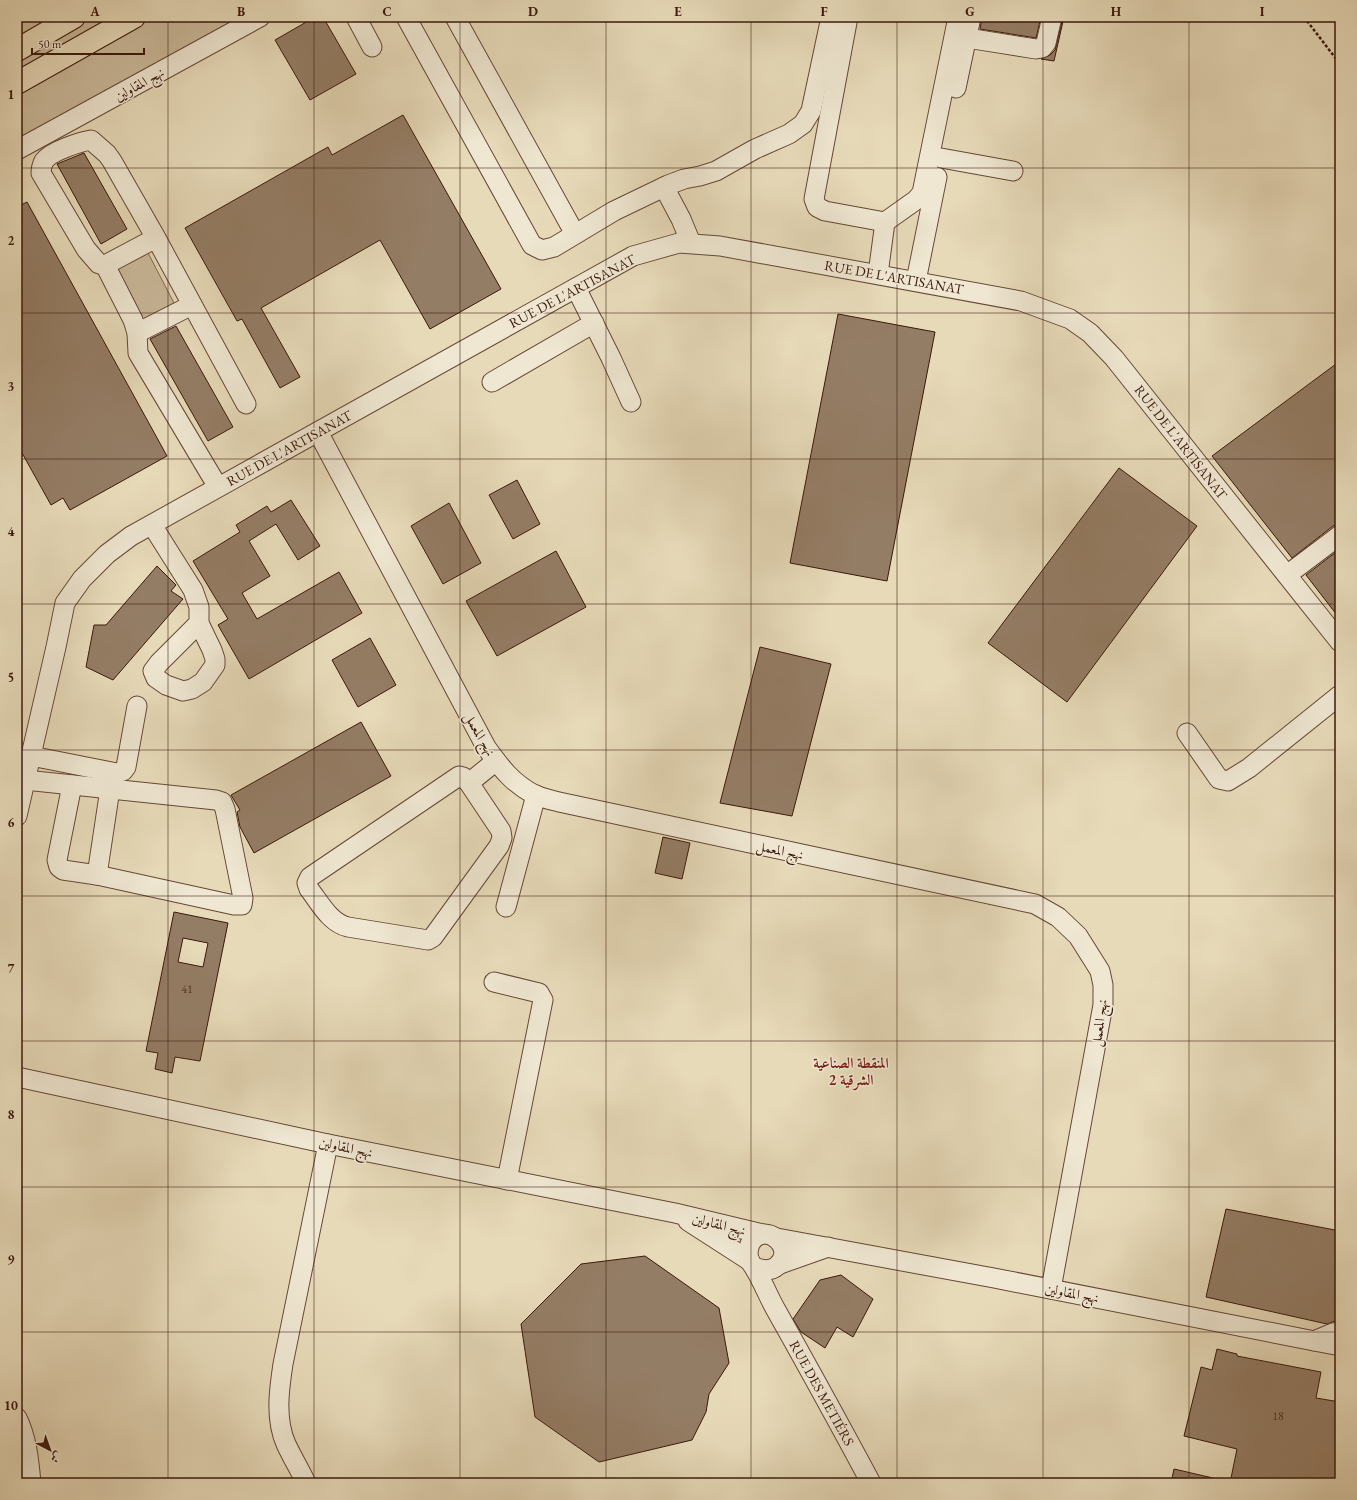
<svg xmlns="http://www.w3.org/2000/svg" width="1357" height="1500" viewBox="0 0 1357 1500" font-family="'EB Garamond',Amiri,serif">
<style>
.green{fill:#cab99b;stroke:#826853}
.building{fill:#947d65;stroke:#3b180b;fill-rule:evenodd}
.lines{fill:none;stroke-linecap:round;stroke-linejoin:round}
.minor-casing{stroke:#664836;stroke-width:21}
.highway-casing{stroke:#3b180b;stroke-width:24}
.path{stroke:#3b180b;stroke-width:2.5;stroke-dasharray:3 2;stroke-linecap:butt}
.minor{stroke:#efe7d2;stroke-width:19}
.highway{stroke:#e7dab9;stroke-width:22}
.grid{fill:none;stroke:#3b180b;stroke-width:1;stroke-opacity:0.55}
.labels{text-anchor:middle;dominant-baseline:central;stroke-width:3;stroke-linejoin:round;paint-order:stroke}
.number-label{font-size:12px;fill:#513122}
.street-label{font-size:14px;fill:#3b180b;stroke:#efe7d2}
.neighbourhood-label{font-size:15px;font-weight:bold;fill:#7a1f14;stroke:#efe7d2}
.neatline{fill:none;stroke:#3b180b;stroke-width:1.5}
.grid-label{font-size:13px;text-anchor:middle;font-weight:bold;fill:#3b180b}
</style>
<rect width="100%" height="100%" fill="#e7dab9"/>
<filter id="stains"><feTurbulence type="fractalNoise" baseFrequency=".005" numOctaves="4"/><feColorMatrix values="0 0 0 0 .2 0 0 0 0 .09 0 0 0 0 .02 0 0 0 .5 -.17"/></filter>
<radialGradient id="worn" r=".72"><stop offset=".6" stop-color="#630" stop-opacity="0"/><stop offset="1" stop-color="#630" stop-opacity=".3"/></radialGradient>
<g class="green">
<path d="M 17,17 L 240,17 L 17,141 Z"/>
<path d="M 146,249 L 174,303 L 141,320 L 113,266 Z"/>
</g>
<g class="building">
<path d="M 315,17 L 323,17 L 356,74 L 310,100 L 275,40 Z"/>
<path d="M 982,17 L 1041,17 L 1036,38 L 980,29 Z"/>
<path d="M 1063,17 L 1064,17 L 1054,61 L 1041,59 L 1050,55 L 1055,50 Z"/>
<path d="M 403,115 L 501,289 L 430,329 L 380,240 L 261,308 L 300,377 L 280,388 L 242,319 L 237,321 L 185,228 L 328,147 L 332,155 Z"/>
<path d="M 84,153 L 127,229 L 101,244 L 57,164 Z"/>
<path d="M 27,202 L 167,456 L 70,510 L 63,498 L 51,505 L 17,444 L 17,207 Z"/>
<path d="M 838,314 L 935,332 L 887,581 L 790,563 Z"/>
<path d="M 176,326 L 233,427 L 208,441 L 150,339 Z"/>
<path d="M 1340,361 L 1340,524 L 1333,526 L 1292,558 L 1212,456 Z"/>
<path d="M 1119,468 L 1197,526 L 1067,702 L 988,643 Z"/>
<path d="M 517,480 L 540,524 L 513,539 L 489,495 Z"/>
<path d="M 291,500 L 320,546 L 298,560 L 276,524 L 249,541 L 270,576 L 242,593 L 257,619 L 339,572 L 362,613 L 249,679 L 218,625 L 228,619 L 193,561 L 240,532 L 236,525 L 267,506 L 271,512 Z"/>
<path d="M 449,503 L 481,563 L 443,584 L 411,526 Z"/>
<path d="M 1340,549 L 1340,619 L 1306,575 Z"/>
<path d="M 556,551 L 586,607 L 497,656 L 466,601 Z"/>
<path d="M 157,566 L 176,585 L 171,591 L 183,599 L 113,680 L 86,667 L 94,625 L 106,625 Z"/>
<path d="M 370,638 L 396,685 L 358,707 L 332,660 Z"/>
<path d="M 760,647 L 831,664 L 792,816 L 720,803 Z"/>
<path d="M 361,722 L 391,776 L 254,853 L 240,827 L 237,812 L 240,810 L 231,795 Z"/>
<path d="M 663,837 L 690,843 L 682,879 L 655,873 Z"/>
<path d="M 174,912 L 228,923 L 200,1061 L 175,1057 L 172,1073 L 155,1069 L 158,1053 L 146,1051 ZM 183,938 L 208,943 L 203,967 L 178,962 Z"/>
<path d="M 1226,1209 L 1340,1231 L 1340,1319 L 1327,1324 L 1206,1297 Z"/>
<path d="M 645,1256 L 719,1308 L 729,1363 L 709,1394 L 706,1412 L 692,1440 L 599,1462 L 535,1417 L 521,1324 L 581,1264 Z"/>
<path d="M 841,1275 L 873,1299 L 853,1337 L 837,1327 L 825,1348 L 801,1332 L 793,1319 L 820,1280 Z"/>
<path d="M 1217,1349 L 1237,1354 L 1237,1356 L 1321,1372 L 1316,1398 L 1340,1402 L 1340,1483 L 1230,1483 L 1237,1449 L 1184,1436 L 1201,1367 L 1212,1370 Z"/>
<path d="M 1174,1469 L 1213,1478 L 1212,1483 L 1171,1483 Z"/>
</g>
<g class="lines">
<g class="minor-casing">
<g id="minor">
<path d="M 356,17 L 372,47"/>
<path d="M 406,17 L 532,245 L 542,250 L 554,247 L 614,211 L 668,185 L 684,179 L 700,176 L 716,171 L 755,149 L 789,134 L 803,124 L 811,111 L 831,17"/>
<path d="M 455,17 L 575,234"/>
<path d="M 848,17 L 814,199 L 817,207 L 825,211 L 885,222"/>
<path d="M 967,38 L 1036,49 L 1042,48 L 1046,43 L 1052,17"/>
<path d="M 956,88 L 971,17"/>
<path d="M 17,150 L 260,17"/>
<path d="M 941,158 L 1013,171"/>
<path d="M 664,187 L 681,219 L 691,243"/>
<path d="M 156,238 L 105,265 L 99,264 L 86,249 L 41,173 C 41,168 42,165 44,161 C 51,151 80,142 91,140 L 107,154 L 112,161 L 156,238 L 246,404"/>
<path d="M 105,265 L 133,320 L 137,333 L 138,353 L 218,487"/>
<path d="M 878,274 L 885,222 L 916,200 L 922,193 L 958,17"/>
<path d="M 916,281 L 937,177"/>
<path d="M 576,288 L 611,358 L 631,402"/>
<path d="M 137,333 L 192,305"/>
<path d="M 492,382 L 594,323"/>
<path d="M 318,432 L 486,747 C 501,768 512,783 535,795 C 542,798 551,800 559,802 L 1035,904 L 1058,917 L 1078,936 L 1100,971 L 1103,985 L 1103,1005 L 1051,1289"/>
<path d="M 152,525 L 193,590 L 199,607 L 199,623 L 212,650 L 215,659 L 215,665 L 203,682 L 192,689 L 183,691 L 166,685 L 156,678 L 153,671 L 159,663 L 199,623"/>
<path d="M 1287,575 L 1340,535"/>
<path d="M 1187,733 L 1219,779 L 1228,781 L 1249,768 L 1340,695"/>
<path d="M 31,756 L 117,773 L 123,771 L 126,767 L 137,706"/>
<path d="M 25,780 L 216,800 L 222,802 L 225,809 L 243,898 L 242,905 L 234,905 L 97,875"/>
<path d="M 469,783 L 463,777 L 459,776 L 310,877 L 307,883 L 309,889 C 320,903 330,923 348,927 L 428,940 L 433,937 L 499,846 L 502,838 L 501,831 L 469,783 L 496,761"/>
<path d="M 72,785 L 57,860 L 59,867 L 63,870 L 97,875 L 110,789"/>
<path d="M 17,816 L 56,647 L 65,603 L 82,579 L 107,554 L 131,536 L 633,256 L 679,243 L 720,246 L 1021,301 L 1070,319 L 1090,333 L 1114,358 L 1340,642"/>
<path d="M 506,907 L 536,795"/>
<path d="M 494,982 L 539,993 L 543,1000 L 507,1180"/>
<path d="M 17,1077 L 328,1144 L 675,1213 L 763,1234"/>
<path d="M 688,1221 L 750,1261"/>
<path d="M 777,1238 L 994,1278 L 1340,1346"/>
<path d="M 780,1264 L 828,1247"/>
<path d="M 754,1267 C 762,1270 770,1272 777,1266 C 799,1247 762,1219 750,1244 C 748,1249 747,1253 749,1259 C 750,1263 753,1265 755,1269 C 763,1282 768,1296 776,1310 C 808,1367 840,1425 871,1483"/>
<path d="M 1314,1341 L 1333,1333 L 1340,1332"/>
<path d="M 17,1418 C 27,1438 29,1461 31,1483"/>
<path d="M 306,1483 C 300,1470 292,1457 286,1444 C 275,1419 279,1390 283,1364 L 328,1144"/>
</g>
</g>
<g class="highway-casing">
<g id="highway">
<path d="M 17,50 L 74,17"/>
<path d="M 17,83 L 134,17"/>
</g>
</g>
<path class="path" d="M 1304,17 L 1340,64"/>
<use href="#minor" class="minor"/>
<use href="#highway" class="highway"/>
</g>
<path class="grid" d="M 168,17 L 168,1483M 314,17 L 314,1483M 460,17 L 460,1483M 606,17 L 606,1483M 751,17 L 751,1483M 897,17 L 897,1483M 1043,17 L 1043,1483M 1189,17 L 1189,1483M 17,168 L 1340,168M 17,313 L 1340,313M 17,459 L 1340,459M 17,604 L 1340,604M 17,750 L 1340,750M 17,896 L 1340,896M 17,1041 L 1340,1041M 17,1187 L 1340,1187M 17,1332 L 1340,1332"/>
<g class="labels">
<g class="number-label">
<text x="187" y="989">41</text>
<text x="1278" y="1416">18</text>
</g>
<g class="street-label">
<text transform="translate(139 84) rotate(-29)">نهج المقاولين</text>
<text transform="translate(894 277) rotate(10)">RUE DE L'ARTISANAT</text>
<text transform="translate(572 291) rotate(-28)">RUE DE L'ARTISANAT</text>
<text transform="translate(1181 442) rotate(52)">RUE DE L'ARTISANAT</text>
<text transform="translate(289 448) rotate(-29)">RUE DE L'ARTISANAT</text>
<text transform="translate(480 734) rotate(60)">نهج المعمل</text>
<text transform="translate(780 850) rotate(12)">نهج المعمل</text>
<text transform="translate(1099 1023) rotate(-82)">نهج المعمل</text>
<text transform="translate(346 1147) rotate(12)">نهج المقاولين</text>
<text transform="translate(719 1224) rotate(14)">نهج المقاولين</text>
<text transform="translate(1072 1293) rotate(11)">نهج المقاولين</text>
<text transform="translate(822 1393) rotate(61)">RUE DES METIÉRS</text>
</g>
<g class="neighbourhood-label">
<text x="851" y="1062">المنقطة الصناعية<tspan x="851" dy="17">الشرقية 2</tspan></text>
</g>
</g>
<rect width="1357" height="1500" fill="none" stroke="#e7dab9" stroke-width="44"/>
<g transform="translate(50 1450) rotate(139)" stroke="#efe7d2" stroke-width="3" paint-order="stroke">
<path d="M0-3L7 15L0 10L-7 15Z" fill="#3b180b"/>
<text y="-6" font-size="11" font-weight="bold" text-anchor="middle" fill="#3b180b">ش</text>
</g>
<path d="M32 48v6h112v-6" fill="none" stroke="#3b180b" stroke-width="2"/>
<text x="38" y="48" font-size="12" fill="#3b180b" stroke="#efe7d2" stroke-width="3" paint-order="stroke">50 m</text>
<rect x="22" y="22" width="1313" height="1456" class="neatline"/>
<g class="grid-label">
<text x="95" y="16">A</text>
<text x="241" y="16">B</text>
<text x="387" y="16">C</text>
<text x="533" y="16">D</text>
<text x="678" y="16">E</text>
<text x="824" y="16">F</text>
<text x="970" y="16">G</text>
<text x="1116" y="16">H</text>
<text x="1262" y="16">I</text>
<text x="11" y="99">1</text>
<text x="11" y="245">2</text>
<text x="11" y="391">3</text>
<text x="11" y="536">4</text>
<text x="11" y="682">5</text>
<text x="11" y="827">6</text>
<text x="11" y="973">7</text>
<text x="11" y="1119">8</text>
<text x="11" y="1264">9</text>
<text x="11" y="1410">10</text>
</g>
<rect width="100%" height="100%" filter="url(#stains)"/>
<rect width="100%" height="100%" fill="url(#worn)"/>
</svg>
